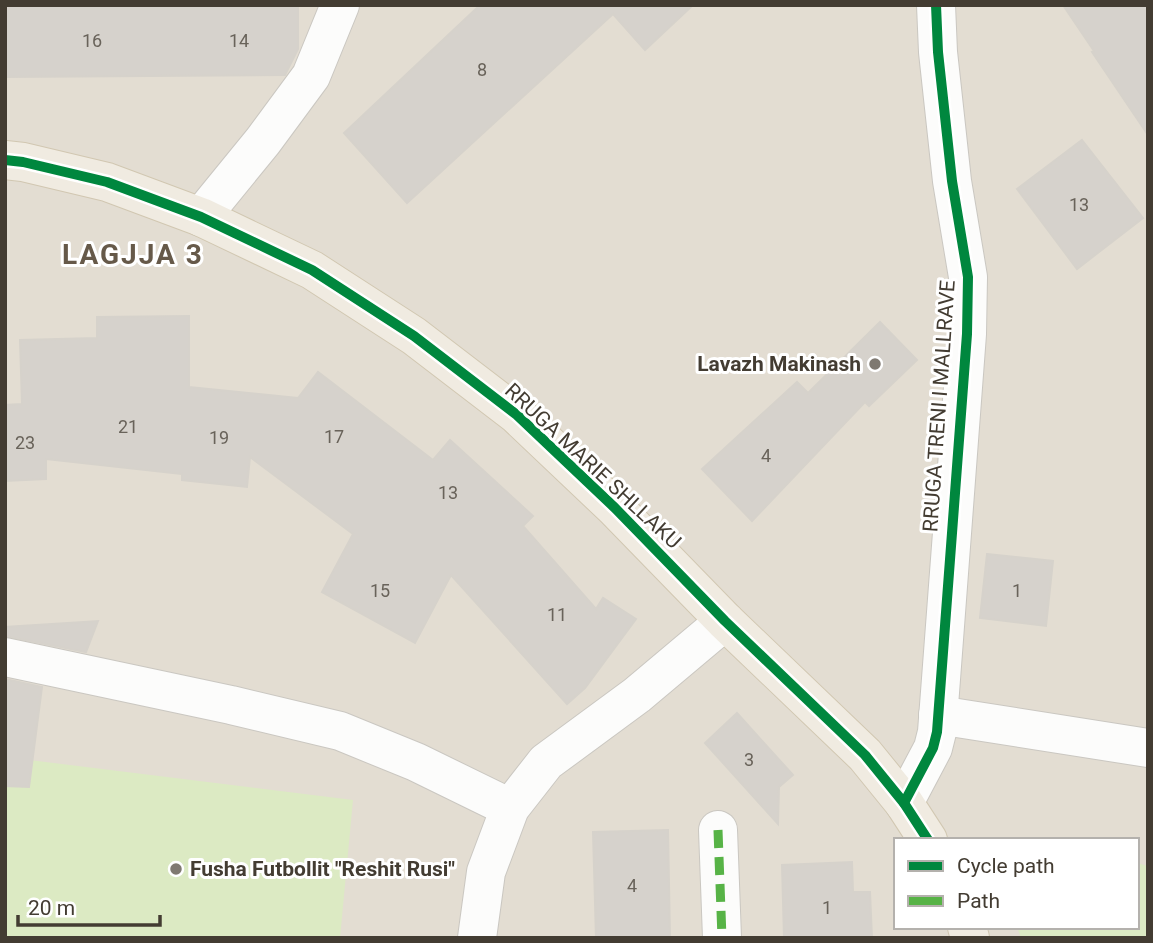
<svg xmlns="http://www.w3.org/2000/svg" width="1153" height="943" viewBox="0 0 1153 943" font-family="Roboto,sans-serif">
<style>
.residential{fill:#e3ddd2;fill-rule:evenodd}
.green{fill:#dceac3}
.building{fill:#d6d2cc;stroke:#d6d2cb;stroke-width:2}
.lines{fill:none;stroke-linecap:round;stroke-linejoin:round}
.minor-casing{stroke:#cac7c1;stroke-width:40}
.major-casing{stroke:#d1c7b1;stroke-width:40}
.minor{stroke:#fcfcfb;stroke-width:38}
.major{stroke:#f0ebe1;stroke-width:38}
.quiet{stroke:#57b346;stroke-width:9;stroke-dasharray:18 9;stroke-linecap:butt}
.cycleway-casing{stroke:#fff;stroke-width:15}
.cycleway{stroke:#00873e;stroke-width:10}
.poi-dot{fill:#7f7971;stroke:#fff;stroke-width:2.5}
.labels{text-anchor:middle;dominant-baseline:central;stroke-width:6;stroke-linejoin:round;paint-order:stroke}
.number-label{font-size:18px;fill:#69635a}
.poi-label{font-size:21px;font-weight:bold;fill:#433c32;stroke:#fff;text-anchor:end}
.street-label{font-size:21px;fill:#433c32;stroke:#fff}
.district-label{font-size:28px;font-weight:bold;letter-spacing:2px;fill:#665949;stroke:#fff}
</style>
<rect width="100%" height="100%" fill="#eeebe5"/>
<path class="residential" d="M 5,5 L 1148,5 L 1148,938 L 5,938 ZM 896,840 L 1137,840 L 1137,927 L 896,927 Z"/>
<g class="green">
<path d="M 5,757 L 353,800 L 340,938 L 5,938 Z"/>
<path d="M 1137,863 L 1148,866 L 1148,938 L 1021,938 L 1017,927 L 1137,927 Z"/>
</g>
<g class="building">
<path d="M 5,5 L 298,5 L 298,49 L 285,75 L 5,77 Z"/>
<path d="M 480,5 L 693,5 L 645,50 L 613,14 L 407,203 L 344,133 Z"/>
<path d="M 1063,5 L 1148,5 L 1148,135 L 1092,52 L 1094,51 Z"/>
<path d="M 1082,140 L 1143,218 L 1077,269 L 1017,189 Z"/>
<path d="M 189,316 L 189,387 L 298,398 L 318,372 L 433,460 L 450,440 L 533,516 L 523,526 L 596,609 L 603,598 L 636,619 L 585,688 L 567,704 L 451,575 L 415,643 L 322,592 L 353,534 L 250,457 L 247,487 L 182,480 L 182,474 L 46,459 L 46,479 L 5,481 L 5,405 L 22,404 L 20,340 L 97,338 L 97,317 Z"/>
<path d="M 880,322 L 917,360 L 869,406 L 865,402 L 752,521 L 702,469 L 797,382 L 808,393 Z"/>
<path d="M 987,554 L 1053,561 L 1046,626 L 980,618 Z"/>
<path d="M 98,621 L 86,652 L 5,636 L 5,627 Z"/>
<path d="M 5,679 L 42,687 L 29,787 L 5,786 Z"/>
<path d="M 737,713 L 793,775 L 779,787 L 778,824 L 705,743 Z"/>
<path d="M 668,830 L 670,938 L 596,938 L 593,832 Z"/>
<path d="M 852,862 L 853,892 L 870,892 L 872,938 L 784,938 L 782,865 Z"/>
</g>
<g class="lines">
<g class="minor-casing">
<g id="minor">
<path d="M 201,217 L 263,141 L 311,76 L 340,5"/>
<path d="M 5,657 L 231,705 L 340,731 L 416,762 L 510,808"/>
<path d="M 938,715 L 1148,748"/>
<path d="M 904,803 L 933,748 L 937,732 L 967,334 L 968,277 L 952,181 L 938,52 L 936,5"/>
<path d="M 718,830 L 722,938"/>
<path d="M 477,938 L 486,872 L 510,808 L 546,762 L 637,695 L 725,621"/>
</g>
</g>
<g class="major-casing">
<g id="major">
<path d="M 5,160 L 23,162 L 107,182 L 201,217 L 312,270 L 414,336 L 517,415 L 615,508 L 725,621 L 865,755 L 904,803 L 928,840"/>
<path d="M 967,927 L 970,938"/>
</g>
</g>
<use href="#minor" class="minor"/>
<use href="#major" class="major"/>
<path class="quiet" d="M 718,830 L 722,938"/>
<g class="cycleway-casing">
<g id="cycleway">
<path d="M 5,160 L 23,162 L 107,182 L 201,217 L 312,270 L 414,336 L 517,415 L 615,508 L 725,621 L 865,755 L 904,803 L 928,840"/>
<path d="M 904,803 L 933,748 L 937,732 L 967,334 L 968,277 L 952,181 L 938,52 L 936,5"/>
</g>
</g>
<use href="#cycleway" class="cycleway"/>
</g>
<g class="poi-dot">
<circle cx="875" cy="364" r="7"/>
<circle cx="176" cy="869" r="7"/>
</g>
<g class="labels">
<g class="number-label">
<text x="92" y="40">16</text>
<text x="239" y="40">14</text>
<text x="482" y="69">8</text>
<text x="1079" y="204">13</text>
<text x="128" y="426">21</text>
<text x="334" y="436">17</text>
<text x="219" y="437">19</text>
<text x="25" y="442">23</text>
<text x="766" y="455">4</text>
<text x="448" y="492">13</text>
<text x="380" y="590">15</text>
<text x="1017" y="590">1</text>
<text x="557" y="614">11</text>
<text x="749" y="759">3</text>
<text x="632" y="885">4</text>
<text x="827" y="907">1</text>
</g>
<g class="poi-label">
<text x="861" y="364">Lavazh Makinash</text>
<text x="190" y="869" text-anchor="start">Fusha Futbollit "Reshit Rusi"</text>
</g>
<g class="street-label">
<text transform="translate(939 406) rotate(-86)">RRUGA TRENI I MALLRAVE</text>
<text transform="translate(593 466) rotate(43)">RRUGA MARIE SHLLAKU</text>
</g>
<g class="district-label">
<text x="133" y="254">LAGJJA 3</text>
</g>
</g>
<rect width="1153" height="943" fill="none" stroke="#433c32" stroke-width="14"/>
<rect x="894" y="838" width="245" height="91" fill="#ffffff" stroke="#b4b1ad" stroke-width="2"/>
<rect x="908" y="861" width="35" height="10" fill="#00873e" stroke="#b4b1ad" stroke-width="2"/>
<text x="957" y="873" font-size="21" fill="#433c32">Cycle path</text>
<rect x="908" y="896" width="35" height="10" fill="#57b346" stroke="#b4b1ad" stroke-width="2"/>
<text x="957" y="908" font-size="21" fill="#433c32">Path</text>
<path d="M18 915v10h142v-10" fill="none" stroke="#433c32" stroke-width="3.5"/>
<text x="28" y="915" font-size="21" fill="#433c32" stroke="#ffffff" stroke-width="5" paint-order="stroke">20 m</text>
</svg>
